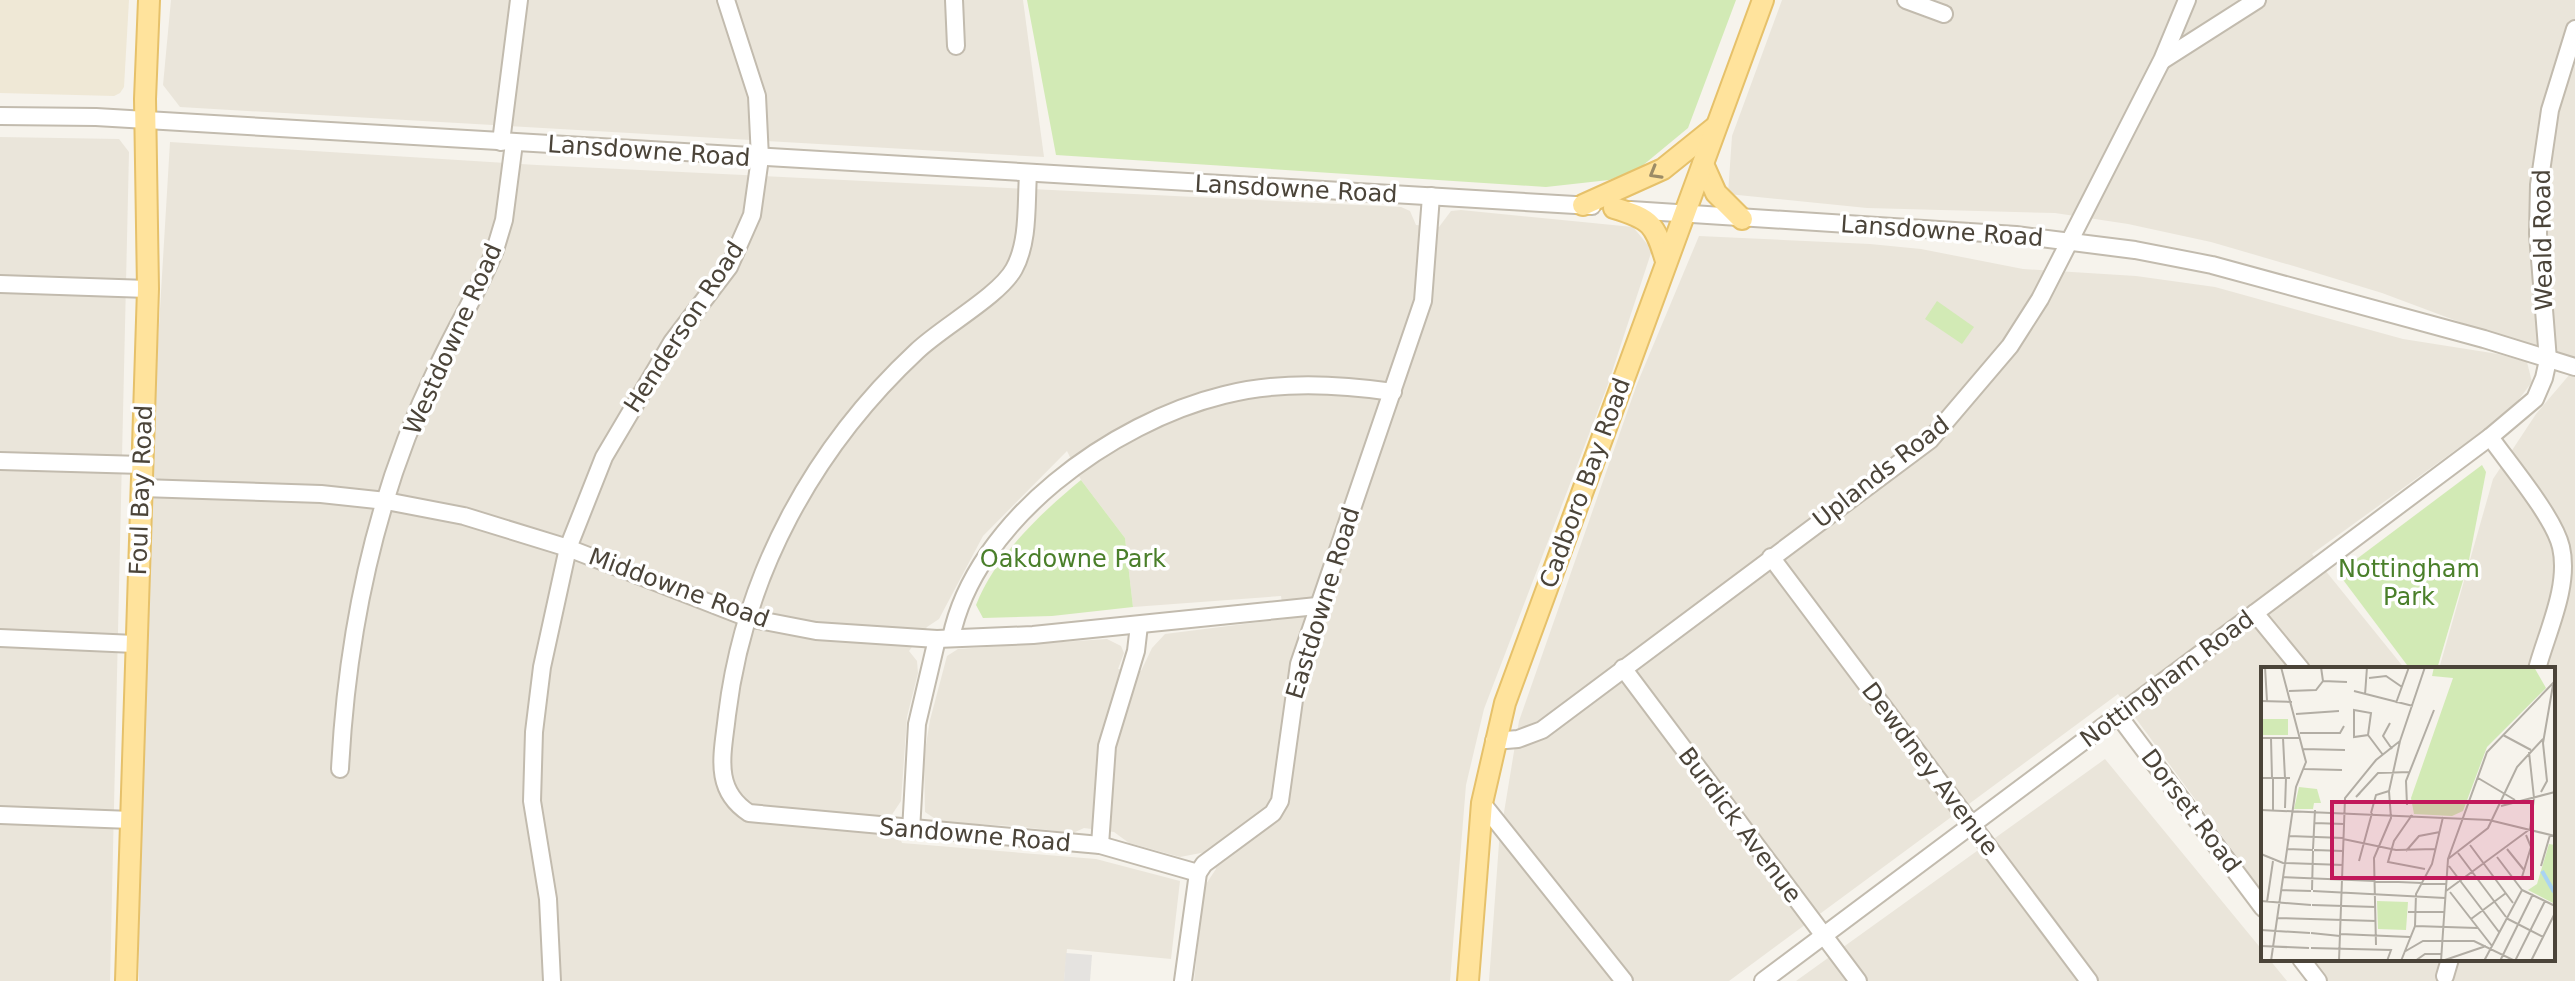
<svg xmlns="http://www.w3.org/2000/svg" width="2575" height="981" viewBox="0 0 2575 981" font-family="'DejaVu Sans',sans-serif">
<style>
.residential{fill:#eae5da}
.education{fill:#efe8d6}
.green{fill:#d2eab5}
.parking{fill:#e5e3e0}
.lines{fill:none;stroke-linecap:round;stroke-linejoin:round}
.minor-casing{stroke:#c2bbae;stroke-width:20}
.major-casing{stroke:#e6c16a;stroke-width:24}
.minor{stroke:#fff;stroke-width:16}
.major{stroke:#ffe39c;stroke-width:20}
.oneway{stroke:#9c8c66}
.labels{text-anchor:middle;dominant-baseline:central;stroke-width:7;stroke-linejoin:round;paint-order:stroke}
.street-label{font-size:24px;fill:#4b4439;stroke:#fff}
.park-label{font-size:24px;fill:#4a7f2a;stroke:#fff}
.inset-river{fill:none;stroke:#a9d4f2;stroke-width:4}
.inset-road{fill:none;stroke:#b2ada4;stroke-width:2}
.view{fill:#c2185b;fill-opacity:0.15;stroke:#c2185b;stroke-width:4}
.inset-edge{fill:none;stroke:#4b4439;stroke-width:4}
</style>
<rect width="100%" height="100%" fill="#f6f3ec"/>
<g class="residential">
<path d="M 171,0 L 1023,0 L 1044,157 L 180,107 L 163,85 Z"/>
<path d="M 1782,0 L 2575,0 L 2575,358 L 2513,342 L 2382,293 L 2297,267 L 2211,242 L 2128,224 L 2055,213 L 1867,208 L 1728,194 L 1732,136 Z"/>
<path d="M 0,137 L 119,139 L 129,152 L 110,981 L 0,981 Z"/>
<path d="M 170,142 L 537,165 L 1401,207 L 1410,211 L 1416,225 L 1439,227 L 1451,211 L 1461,210 L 1633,227 L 1652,250 L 1607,387 L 1484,709 L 1466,785 L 1450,981 L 1194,981 L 1204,887 L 1216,869 L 1206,852 L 1180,857 L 1129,843 L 1114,832 L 1084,828 L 1073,833 L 1013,826 L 940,822 L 925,812 L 924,757 L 930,720 L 947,656 L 958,649 L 1107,639 L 1121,646 L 1124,653 L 1118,669 L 1141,671 L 1152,648 L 1165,634 L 1284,619 L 1281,596 L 1133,607 L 1125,538 L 1081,480 L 1067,451 L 983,536 L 939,619 L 927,627 L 909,651 L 917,661 L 918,673 L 907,717 L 901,801 L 891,816 L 902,843 L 1096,859 L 1180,881 L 1171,959 L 1067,949 L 1064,981 L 139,981 L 140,643 Z"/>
<path d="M 1699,236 L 1870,244 L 1921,249 L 2023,269 L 2136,276 L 2215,287 L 2403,339 L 2498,354 L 2527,362 L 2532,382 L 2511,410 L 2312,554 L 2405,669 L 2263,669 L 2263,892 L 2118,694 L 1729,981 L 1489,981 L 1499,843 L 1519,721 L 1637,384 Z"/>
<path d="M 2570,374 L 2575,375 L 2575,981 L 2328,981 L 2312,959 L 2553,959 L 2553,669 L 2439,669 L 2493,479 L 2536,414 Z"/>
<path d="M 2105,759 L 2263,951 L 2263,959 L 2269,959 L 2287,981 L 1796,981 Z"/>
</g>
<path class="education" d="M 0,0 L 129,0 L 124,87 L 120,93 L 114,96 L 0,93 Z"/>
<g class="green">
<path d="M 1027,0 L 1736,0 L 1688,128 L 1636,171 L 1609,180 L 1546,187 L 1056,155 Z"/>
<path d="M 1937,301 L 1974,327 L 1962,344 L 1925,319 Z"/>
<path d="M 2482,465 L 2486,472 L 2469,560 L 2437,669 L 2410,669 L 2338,573 Z"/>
<path d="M 1081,480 L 1125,538 L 1133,607 L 1052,616 L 983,618 L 976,605 C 995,556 1041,513 1081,480 Z"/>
</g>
<path class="parking" d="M 1066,953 L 1092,955 L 1090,981 L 1064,981 Z"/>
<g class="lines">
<g class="minor-casing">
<g id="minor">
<path d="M 954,0 L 956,46"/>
<path d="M 1906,0 L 1944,14"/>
<path d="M 2163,60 L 2257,0"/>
<path d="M 0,116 L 96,117 L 1592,206"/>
<path d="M 501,142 L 519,0"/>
<path d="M 1028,174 C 1026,204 1029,242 1014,269 C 999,296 942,327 917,351 C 814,447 744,574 727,715 C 723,753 712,789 749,813 L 1100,845 L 1198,873"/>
<path d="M 1631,210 L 2016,235 L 2135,250 L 2212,265 L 2484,339 L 2575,367"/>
<path d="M 0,284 L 148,289"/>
<path d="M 2490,437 C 2509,464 2554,517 2561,547 C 2570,586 2547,632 2537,669"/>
<path d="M 0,461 L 142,465"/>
<path d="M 142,488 L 321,494 L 386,501 L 464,516 L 568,548 L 748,618 L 816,631 L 937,639 L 1033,635 L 1317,606"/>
<path d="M 1771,557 L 2089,981"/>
<path d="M 2255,613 L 2301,669"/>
<path d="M 0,638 L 135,644"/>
<path d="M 951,638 C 975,520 1113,422 1224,395 C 1279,381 1337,384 1393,392"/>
<path d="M 1623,668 L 1858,981"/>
<path d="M 2118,715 L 2263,908"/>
<path d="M 1494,741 L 1518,739 L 1542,730 L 1930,440 L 2010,346 L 2040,299 L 2162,60 L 2187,0"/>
<path d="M 340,769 C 347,632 376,494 436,370 C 455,329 478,292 495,250 L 504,220 L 514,143"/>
<path d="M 1482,803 L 1624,981"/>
<path d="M 0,815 L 131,820"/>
<path d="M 911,831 L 917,724 L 937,639"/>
<path d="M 1100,845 L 1107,746 L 1136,651 L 1139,625"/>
<path d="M 2301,959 L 2318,981"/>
<path d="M 2445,976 L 2450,959"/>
<path d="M 552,981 L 548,899 L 532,801 L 534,732 L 542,667 L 568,548 L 604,457 L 672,342 L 729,267 L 752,215 L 760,158 L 757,96 L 726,0"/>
<path d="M 1183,981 L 1198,873 L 1204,864 L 1273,813 L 1280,801 L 1299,664 L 1423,301 L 1431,196"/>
<path d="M 1763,981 L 2490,437 L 2535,399 L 2544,378 L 2548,360 L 2538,234 L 2539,185 L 2550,110 L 2575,29"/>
</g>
</g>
<g class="major-casing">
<g id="major">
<path d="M 1703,164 L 1716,193 L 1742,219"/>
<path d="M 1583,205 L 1663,169 L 1714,128"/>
<path d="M 1614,208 C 1651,219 1655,224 1666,261"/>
<path d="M 126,981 L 148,289 L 145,99 L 149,0"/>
<path d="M 1468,981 L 1482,803 L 1505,703 L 1763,0"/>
</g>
</g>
<use href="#minor" class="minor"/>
<use href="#major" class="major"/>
</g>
<defs><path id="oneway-chevron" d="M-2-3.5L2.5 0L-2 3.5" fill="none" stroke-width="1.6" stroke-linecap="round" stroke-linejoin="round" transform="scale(2)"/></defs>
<use class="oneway" href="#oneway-chevron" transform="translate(1655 173) rotate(150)"/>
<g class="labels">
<g class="street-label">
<text transform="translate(649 151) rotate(4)">Lansdowne Road</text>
<text transform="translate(1296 189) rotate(3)">Lansdowne Road</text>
<text transform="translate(1942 231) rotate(4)">Lansdowne Road</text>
<text transform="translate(2543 240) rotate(-91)">Weald Road</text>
<text transform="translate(684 327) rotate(-57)">Henderson Road</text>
<text transform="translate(453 339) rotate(-66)">Westdowne Road</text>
<text transform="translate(1881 472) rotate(-38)">Uplands Road</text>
<text transform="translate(1585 483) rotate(-70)">Cadboro Bay Road</text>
<text transform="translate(141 490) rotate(-88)">Foul Bay Road</text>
<text transform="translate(679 588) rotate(20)">Middowne Road</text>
<text transform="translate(1323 603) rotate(-73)">Eastdowne Road</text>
<text transform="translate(2167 679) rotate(-37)">Nottingham Road</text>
<text transform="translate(1930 769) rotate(53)">Dewdney Avenue</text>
<text transform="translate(2191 811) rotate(53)">Dorset Road</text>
<text transform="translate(1740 825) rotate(53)">Burdick Avenue</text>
<text transform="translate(975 835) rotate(5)">Sandowne Road</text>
</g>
<g class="park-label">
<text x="1073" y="559">Oakdowne Park</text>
<text x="2409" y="569">Nottingham<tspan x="2409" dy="28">Park</tspan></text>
</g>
</g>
<g transform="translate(2261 667)">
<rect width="294" height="294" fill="#f6f3ec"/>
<path d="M 173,0 L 273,0 L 285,21 L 226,80 L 202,144 L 191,149 L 153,147 L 150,131 L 192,11 L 171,9 ZM 0,52 L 27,52 L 27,68 L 0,68 ZM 38,120 L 56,122 L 60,136 L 53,136 L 52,142 L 33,142 ZM 288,177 L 294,178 L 294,237 L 267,223 L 276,217 ZM 116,234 L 147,235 L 145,263 L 117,262 Z" fill="#d2eab5"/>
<path class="inset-river" d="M 281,204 L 293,225"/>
<path class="inset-road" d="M 4,0 L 6,34M 108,11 L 125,9 L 141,20M 62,14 L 86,15M 28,24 L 55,23 L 62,14 L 60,0M 93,24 L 152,39M 104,28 L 106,0M 0,34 L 31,35M 135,36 L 148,0M 93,43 L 110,46 L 107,68 L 93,70 ZM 35,47 L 78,44M 129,56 L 122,69 L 131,82M 39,66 L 79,66 L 83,59M 107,68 L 122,88M 242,68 L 270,83M 0,71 L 39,71M 10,71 L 11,111M 22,71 L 24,111M 42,82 L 84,83M 268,85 L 273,131 L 269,162M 43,102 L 81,103M 0,111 L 29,111M 217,111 L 254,133M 280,125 L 286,114 L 282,76 L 292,18M 99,126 L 95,130 L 117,106 L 149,105M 146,138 L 145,114 L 173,43M 240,139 L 294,125M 24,141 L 25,111M 0,143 L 228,153 L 294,169M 12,143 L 12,111M 110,146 L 115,128 L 128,124M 151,148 L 133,174 L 127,195 L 164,202M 53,156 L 83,157M 28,169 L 82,171M 82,172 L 135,183 L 174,182M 209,178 L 252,236M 26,182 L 52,183M 52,182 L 54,143M 246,182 L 263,203M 53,183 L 82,184M 145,184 L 158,169 L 179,165M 197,186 L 245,250M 0,187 L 22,196 L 82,198M 236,190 L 261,223M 187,192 L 227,161 L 256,100 L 282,72M 98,194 L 111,146M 188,199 L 238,265M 280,199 L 289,168M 22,210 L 185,217M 261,210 L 270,180 L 265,168M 20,223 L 50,224M 51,223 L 52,184M 261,223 L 294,239M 52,224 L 184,231M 185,224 L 269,162M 189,225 L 231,279M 0,234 L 50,238M 6,235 L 12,194M 51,238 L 115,240M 147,245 L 183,245M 17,251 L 115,254M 245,251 L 282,270M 210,252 L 245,226M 154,259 L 216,261M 0,263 L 49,266M 50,266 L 79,269M 79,267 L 149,270M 115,278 L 113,191 L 130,151 L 128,124 L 139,74M 0,279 L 48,281M 50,281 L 130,283 L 126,294M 143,285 L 162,274 L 213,274 L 254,294 L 284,234M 10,294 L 35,120 L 45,95 L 20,0M 78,294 L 84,131 L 115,93 L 139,74 L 164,0M 140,294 L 154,259 L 155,227 L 171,197 L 182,150M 154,294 L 164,287 L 180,287M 180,294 L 187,192 L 226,85 L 294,14M 181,294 L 225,279M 223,294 L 261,223M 239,294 L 272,227M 270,294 L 294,246"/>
<path class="view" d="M 71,135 L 271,135 L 271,211 L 71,211 Z"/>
<rect width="294" height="294" class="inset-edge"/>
</g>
</svg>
